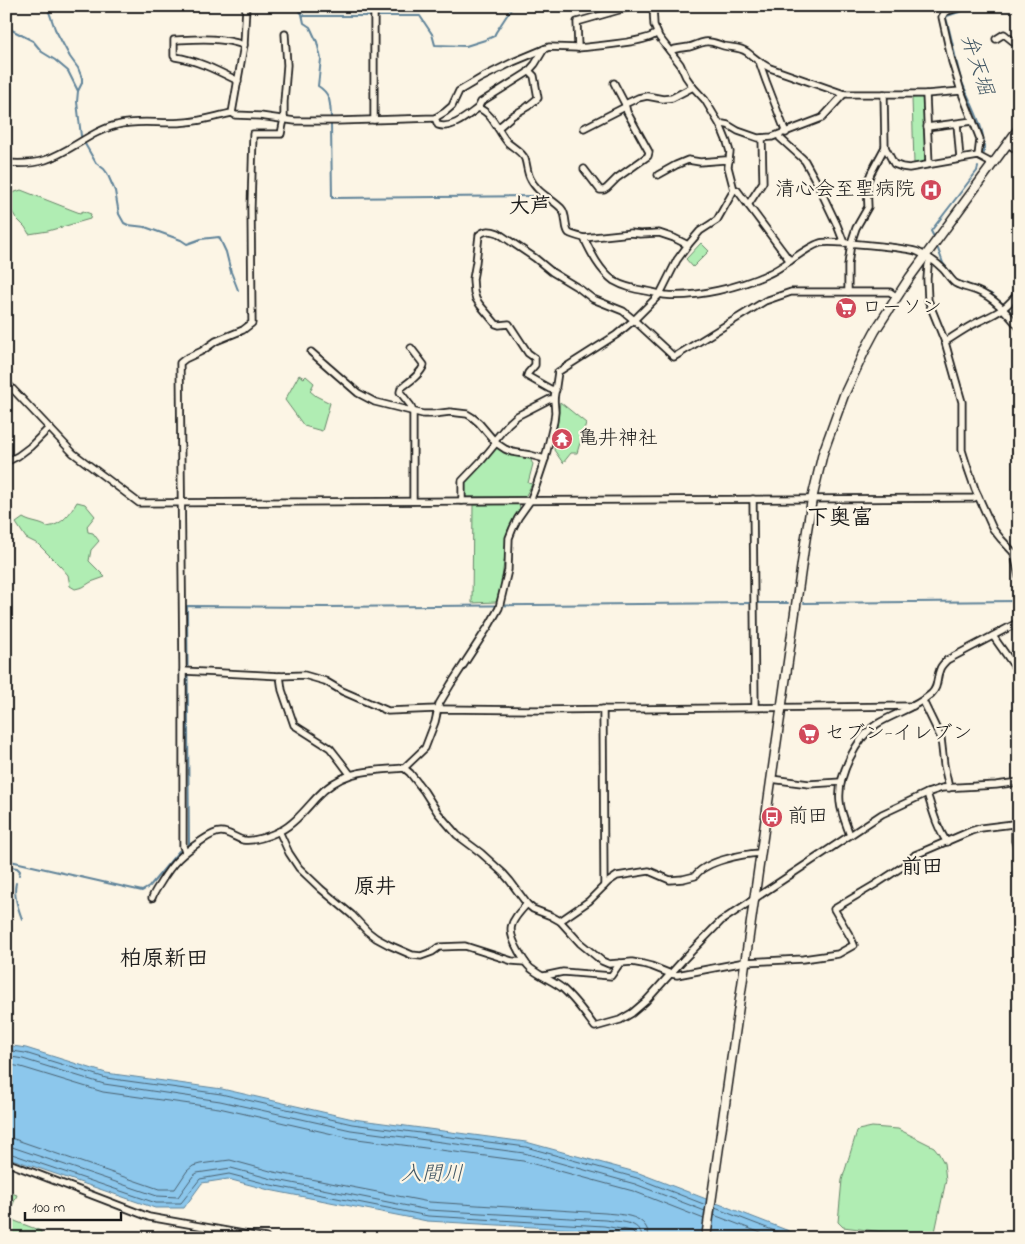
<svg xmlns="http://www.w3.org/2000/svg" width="1025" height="1244" viewBox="0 0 1025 1244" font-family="'Indie Flower','Klee One',sans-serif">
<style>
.green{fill:#b0edb3;stroke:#668468}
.water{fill:#8cc7ec;stroke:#5f8399}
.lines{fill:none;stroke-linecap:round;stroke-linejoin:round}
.shore{stroke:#49606f;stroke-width:1}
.stream{stroke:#5f8399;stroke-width:2}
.minor-casing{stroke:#1c1c1c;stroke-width:9}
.tertiary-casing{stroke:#1c1c1c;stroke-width:11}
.minor{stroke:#fcf5e5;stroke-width:5.5}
.tertiary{stroke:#fcf5e5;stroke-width:8}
.labels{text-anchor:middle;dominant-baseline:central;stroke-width:4.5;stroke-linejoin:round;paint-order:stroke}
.poi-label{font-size:20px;fill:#1c1c1c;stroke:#fcf5e5;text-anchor:start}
.water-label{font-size:21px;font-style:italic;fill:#435865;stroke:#fcf5e5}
.neighbourhood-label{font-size:21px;font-weight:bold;fill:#1c1c1c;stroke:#fcf5e5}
.quarter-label{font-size:22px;font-weight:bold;fill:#1c1c1c;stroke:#fcf5e5}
</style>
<rect width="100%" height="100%" fill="#fcf5e5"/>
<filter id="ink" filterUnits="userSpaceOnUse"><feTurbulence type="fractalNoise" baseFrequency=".02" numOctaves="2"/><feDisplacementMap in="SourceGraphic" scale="10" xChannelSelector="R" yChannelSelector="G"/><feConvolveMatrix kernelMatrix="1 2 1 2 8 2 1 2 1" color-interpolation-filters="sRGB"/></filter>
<g filter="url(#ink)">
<g class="green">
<path d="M 922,97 L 924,100 L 926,159 L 922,163 L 914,164 L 912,98 Z"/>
<path d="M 21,190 L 72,210 L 80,213 L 83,211 L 91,214 L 90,219 L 48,231 L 29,234 L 25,227 L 16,218 L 11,210 L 7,195 Z"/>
<path d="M 701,243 L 709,251 L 693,267 L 686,259 Z"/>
<path d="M 299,375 L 304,378 L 306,376 L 314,383 L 310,391 L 316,396 L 330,403 L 322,431 L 304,426 L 285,400 Z"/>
<path d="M 560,402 L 586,423 L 577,453 L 571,453 L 563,463 L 554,450 Z"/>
<path d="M 496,446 L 521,455 L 522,457 L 525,455 L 534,457 L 534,460 L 532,459 L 531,461 L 533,464 L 528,483 L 532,484 L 525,497 L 464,497 L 463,483 Z"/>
<path d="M 77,502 L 85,504 L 95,516 L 87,526 L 88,532 L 93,533 L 99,541 L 91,550 L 89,561 L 105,577 L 91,582 L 83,587 L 75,589 L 70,586 L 68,575 L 61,567 L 38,544 L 26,538 L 16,523 L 23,518 C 31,523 39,522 47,527 C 62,525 70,514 77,502 Z"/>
<path d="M 519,504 L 520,508 L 508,530 L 501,586 L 496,602 L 472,603 L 473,505 Z"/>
<path d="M 872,1127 L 898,1129 L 934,1147 L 938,1152 L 944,1163 L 946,1180 L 935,1232 L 907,1235 L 843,1227 L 838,1222 L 842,1180 L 857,1131 L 858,1130 Z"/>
<path d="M 6,1191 L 17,1195 L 7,1218 L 41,1231 L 41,1238 L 6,1238 Z"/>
</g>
<path class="water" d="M 6,1045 L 26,1048 L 106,1073 L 222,1089 L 353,1119 L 526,1142 L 639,1173 L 807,1238 L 644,1238 L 604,1231 L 427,1221 L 269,1190 L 228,1179 L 202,1183 L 184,1208 L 155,1208 L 6,1157 Z"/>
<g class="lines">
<g class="shore">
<path d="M 6,1050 L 25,1053 L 106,1078 L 221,1094 L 352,1124 L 526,1147 L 637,1178 L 706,1205"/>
<path d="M 6,1056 L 23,1059 L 104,1084 L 220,1101 L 351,1130 L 524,1153 L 635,1184 L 705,1211"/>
<path d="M 6,1064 L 21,1067 L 103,1092 L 219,1108 L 350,1138 L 523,1161 L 633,1191 L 704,1219"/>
<path d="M 6,1138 L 14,1139 L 159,1189 L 175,1189 L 187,1171 L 193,1166 L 200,1164 L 230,1160 L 274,1172 L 429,1202 L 605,1213 C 623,1215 648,1214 649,1238"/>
<path d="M 6,1146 L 12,1147 L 157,1196 L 178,1197 L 193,1176 L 197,1173 L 231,1168 L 272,1179 L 428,1210 L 605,1220 C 618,1222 641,1220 642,1238"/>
<path d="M 6,1152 L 156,1203 L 181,1203 L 200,1179 L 229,1174 L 271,1185 L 428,1216 L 604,1226 L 632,1231 L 635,1234 L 635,1238"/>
<path d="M 715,1208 L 793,1238"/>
<path d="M 714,1215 L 774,1238"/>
</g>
<g class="stream">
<path d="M 47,6 L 55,29 L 70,57 L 78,68 L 82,78 L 82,83 L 78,91"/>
<path d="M 296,6 L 302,14 L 304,23 L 310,27 L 317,42 L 321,59 L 318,86 C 331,94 330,103 331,117"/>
<path d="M 977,6 L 947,16 L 946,18 C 952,38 955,59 961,79 C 967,97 981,119 983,137 C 984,142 984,148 984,153"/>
<path d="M 303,15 L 304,16 L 370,16"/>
<path d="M 378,16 L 420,16 L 432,34 L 435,45 L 466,46 L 485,40 L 494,36 L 496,32 L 513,6"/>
<path d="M 6,27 L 33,41 L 42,52 L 55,60 L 68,71 L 78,91 L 77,102 L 81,136"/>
<path d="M 331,125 L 332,198 L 540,196"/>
<path d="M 85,144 L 96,163 L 104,169 L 107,173 L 115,191 L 119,214 L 124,223 L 128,225 L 145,227 L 181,240 L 187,244 L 201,239 L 219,237 L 226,252 L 231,272 L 238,290"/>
<path d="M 934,237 L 931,231 L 977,171 L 978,167"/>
<path d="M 938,249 L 943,263 L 956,280 L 991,294 L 1004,305"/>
<path d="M 1009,310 L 1019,322"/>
<path d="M 756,603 L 788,603"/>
<path d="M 804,603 L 1019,601"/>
<path d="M 189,844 L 187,606 L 326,607 L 751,603"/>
<path d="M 6,860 L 142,891 L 149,887 L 179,851"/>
<path d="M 6,866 L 17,868 L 20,871 L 19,875"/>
<path d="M 16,883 C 13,894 18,908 22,919"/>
</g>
<g class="minor-casing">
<g id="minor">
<path d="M 963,6 L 945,12 L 942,17 L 952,62 L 961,91 L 980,139 L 978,156"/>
<path d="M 996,39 L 1004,34 L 1019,46"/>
<path d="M 578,48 C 594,46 647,43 657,33"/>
<path d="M 670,51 C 675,48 683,48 689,47 C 694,46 699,43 705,42 C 712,41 717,44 724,46 C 732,48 740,47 747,52 C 755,58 761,64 770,68 L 844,94 L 926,94 L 961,91"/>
<path d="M 760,64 L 766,81 L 786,133"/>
<path d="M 238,81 C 218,71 197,60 175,57 L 174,56 L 174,40 C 198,39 221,37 244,45"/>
<path d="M 614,83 L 625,104"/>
<path d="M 884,94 L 885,147 L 894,164 L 902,167 L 909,168 L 978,156 L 993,164"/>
<path d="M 926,94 L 929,164"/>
<path d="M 478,108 L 481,102 L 527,73 L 535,64 L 544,49"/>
<path d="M 232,113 L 235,115 L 260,116 L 295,121 L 337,121 L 435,118 L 445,112 L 452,106 L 459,91 L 481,78 L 513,62 L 549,47 L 578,48 L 577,22 L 633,6"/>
<path d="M 435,118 L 438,125 C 452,130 468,115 478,108 C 493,113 498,132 508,143 C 514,148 522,152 525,159 C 527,165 527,172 530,178 C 536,192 551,198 561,208 C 568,215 564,228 569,233 C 572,235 580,237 584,238 C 591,253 600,271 614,281 C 624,287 635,289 646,291 C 652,292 659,294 665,295 C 696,298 740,287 768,274 C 785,267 804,248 820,243 C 829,240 910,248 918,252 C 927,256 936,262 943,269 C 947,273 950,279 955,283 C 962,287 969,288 977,291 C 995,298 1007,313 1019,327"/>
<path d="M 374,120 L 374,6"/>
<path d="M 957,124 L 960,159"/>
<path d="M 720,125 L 723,124 L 728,125 L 738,131 L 758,138 L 772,137 L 822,118 L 844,94"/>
<path d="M 927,127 L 973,121"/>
<path d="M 498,128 L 512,116 L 527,107 L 538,98 L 534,76 L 529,71"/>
<path d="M 584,128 L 625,107"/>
<path d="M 779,135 L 780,138 L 801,157 L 805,161 L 817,183 L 837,225 L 844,243"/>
<path d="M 1008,144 L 1014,148 L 1019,148"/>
<path d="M 6,163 C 19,164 32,164 45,160 C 70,152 91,131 117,125 C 140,119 164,125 187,122 C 202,121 217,116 232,113 L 244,45 L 246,6"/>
<path d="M 584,169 L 600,190 L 604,190 L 607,188 L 617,178 L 648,156 L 649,152 L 627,112 L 625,104 L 638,98 L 647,96 L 663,99 L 672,98 L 693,87"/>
<path d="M 658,175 L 676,165 L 688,160 L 700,162 L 725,160 L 729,161"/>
<path d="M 734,190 L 737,190 L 790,261"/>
<path d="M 748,205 L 763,182 L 762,138"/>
<path d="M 584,238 L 631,233 L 640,234 L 659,233 L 674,238 L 688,245"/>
<path d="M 930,259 L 928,266 L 927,279 L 928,300 L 945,342 L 962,402 L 962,450 L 967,466 L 975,489 L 993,529 L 1001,539 L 1014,553 L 1017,554 L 1019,554"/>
<path d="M 848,292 L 848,265 L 851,243 L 856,228 L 868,207 L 867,183 L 871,173 L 885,147"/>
<path d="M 945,342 C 954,336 963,330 972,325 C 993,314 1005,312 1019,291"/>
<path d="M 411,348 L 424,365 C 420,375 409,382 401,388 L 400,392 L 411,406 L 413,412 L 413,501"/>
<path d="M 311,352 L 358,393 L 375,402 L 423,414 L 434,414 L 450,412 L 467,414 L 472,417 L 479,423 L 496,443 L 505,449 L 512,452 L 530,455 L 545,459"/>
<path d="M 6,382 L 73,453 L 139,503 L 974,498 L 978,496"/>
<path d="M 556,390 L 550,389 L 527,376 L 528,373 L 535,365 L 535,358 L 528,353 L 509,324 L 499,325 L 496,324 L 480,305 L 476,299 L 474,292 L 473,279 L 476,262 L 479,235 C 485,230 490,230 498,233 L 535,258 L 552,272 L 580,289 L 593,299 L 623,311 L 634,320 L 674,357 L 765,301 L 791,292 L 890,292 L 897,297"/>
<path d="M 494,441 L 508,424 L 517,416 L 550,399 L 554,399"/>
<path d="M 6,462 L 18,456 L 30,447 L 46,431 L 50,428"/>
<path d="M 753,499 L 755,707"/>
<path d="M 462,501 L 462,481 L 482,460 L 496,443"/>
<path d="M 1014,553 L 1019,577"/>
<path d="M 993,636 L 1019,673"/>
<path d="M 183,671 L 280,676 L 304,675 L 325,681 L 342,691 L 388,711 L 437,709 L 540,710 L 913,706"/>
<path d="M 280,676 L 282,690 L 294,725 L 330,748 L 341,762 L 350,774"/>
<path d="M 923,701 L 941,738 L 944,765 L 949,788"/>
<path d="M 603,709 L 604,886"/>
<path d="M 404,768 L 425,748 L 435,722 L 439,704 L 451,684 L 490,624 L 499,608 L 508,570 L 509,538 L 513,528 L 518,518 L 530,501 L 536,486 L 545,459 L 554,421 L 555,412 L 554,399 L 558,372 L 616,335 L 634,320 L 660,294 L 677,260 L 688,245 L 700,231 L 717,220 L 734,190 L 728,167 L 730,152 L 727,142 L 720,125 L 705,100 L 693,87 L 686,77 L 680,64 L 659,37 L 654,25 L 653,6"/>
<path d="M 771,779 L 809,784 L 841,782"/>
<path d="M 927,793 C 932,809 937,828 947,842"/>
<path d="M 279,831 L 289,853 L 299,868 L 321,889 L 352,915 L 367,931 L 376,938 L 389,945 L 412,955 L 421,956 L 432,952 L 439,947 L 465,946 L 512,961 L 525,962"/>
<path d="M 850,835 C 846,824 841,813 840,802 C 837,777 856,738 877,724 C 895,713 915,708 931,694 C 939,687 936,678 940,669 C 941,666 944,663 947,660 L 1019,622"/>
<path d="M 185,852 L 183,846 L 183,671 L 180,363 L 185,359 L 202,351 L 216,341 L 243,330 L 252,323 L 251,208 L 253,134 L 281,134 L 284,119 L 284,102 L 287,65 L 285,34"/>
<path d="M 152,898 C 154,892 158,887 161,882 C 173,862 182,854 201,841 C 207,837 214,832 221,832 C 229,832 235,838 243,840 C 254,842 269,836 280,831 C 294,824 305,810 316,798 C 343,769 368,771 404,768 L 410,773 L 424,791 L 438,813 L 457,835 L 481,853 L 503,873 L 510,881 L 527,904 L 533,909 L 551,916 L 560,921 L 580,943 L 602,961 L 609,964 L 632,962 L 643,964 L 651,966 L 671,974 L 677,975 L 745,962 L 803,959 L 838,954 L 854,945 L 851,938 L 834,909 L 876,884 L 902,867 L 915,855 L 971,831 L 981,828 L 1013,824 L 1015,826 L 1015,841 L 1019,855"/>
<path d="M 527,904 C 509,923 506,929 519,952 C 523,958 526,966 533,970 C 542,977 553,981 562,988 C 575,999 585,1014 595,1027 L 620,1020 L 632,1013 L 646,1001 L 683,960 L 721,921 L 882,814 L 927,793 L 942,788 L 996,785 L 1019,782"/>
<path d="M 560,921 L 589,901 L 608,882 L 617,876 L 649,871 L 670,880 L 683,879 L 695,876 C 705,861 743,854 760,853"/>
<path d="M 544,976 L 563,972 L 611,976 L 620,963"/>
<path d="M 6,1162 L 149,1217 L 266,1238"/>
</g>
</g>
<g class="tertiary-casing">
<path id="tertiary" d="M 706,1238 L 804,549 L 812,499 L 823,453 L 844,395 L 867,346 L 875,331 L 910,277 L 1019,128"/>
</g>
<use href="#minor" class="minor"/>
<use href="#tertiary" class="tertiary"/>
</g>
</g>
<defs>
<g id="hospital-disc" transform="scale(1.125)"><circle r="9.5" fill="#d1495b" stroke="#fcf5e5"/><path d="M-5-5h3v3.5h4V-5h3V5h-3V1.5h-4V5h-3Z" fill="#fff"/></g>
<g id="supermarket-disc" transform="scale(1.125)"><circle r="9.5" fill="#d1495b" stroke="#fcf5e5"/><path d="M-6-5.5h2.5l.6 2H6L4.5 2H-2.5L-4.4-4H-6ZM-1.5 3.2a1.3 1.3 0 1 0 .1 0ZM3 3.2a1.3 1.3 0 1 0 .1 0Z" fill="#fff"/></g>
<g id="temple-disc" transform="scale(1.125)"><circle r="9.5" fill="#d1495b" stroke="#fcf5e5"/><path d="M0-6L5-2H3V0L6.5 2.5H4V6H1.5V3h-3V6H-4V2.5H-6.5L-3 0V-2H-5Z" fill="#fff"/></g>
<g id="bus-disc" transform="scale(1.125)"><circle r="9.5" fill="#d1495b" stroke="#fcf5e5"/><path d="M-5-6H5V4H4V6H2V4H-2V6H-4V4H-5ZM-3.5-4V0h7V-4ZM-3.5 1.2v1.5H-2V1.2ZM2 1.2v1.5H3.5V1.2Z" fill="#fff"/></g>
</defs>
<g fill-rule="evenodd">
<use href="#hospital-disc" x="931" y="190"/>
<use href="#supermarket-disc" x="846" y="308"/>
<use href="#temple-disc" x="562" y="439"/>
<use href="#supermarket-disc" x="809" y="734"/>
<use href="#bus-disc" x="772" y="817"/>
</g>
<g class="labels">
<g class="poi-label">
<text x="915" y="190" text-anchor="end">清心会至聖病院</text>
<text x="862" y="308">ローソン</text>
<text x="578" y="439">亀井神社</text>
<text x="825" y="734">セブン-イレブン</text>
<text x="788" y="817">前田</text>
</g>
<g class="water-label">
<text transform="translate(976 65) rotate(72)">弁天堀</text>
<text x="432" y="1175">入間川</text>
</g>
<g class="neighbourhood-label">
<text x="530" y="207">大芦</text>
<text x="922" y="868">前田</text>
<text x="375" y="888">原井</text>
</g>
<g class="quarter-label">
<text x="840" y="519">下奥富</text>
<text x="164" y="960">柏原新田</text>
</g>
</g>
<rect width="1025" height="1244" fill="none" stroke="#fcf5e5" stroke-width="25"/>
<rect x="12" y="12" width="1000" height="1219" fill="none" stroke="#1c1c1c" stroke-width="2" filter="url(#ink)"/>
<path d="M25 1212v8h96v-8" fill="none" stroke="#1c1c1c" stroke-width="2.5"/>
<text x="32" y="1212" font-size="15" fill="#1c1c1c" stroke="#fcf5e5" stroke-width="4" paint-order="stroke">100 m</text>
</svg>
